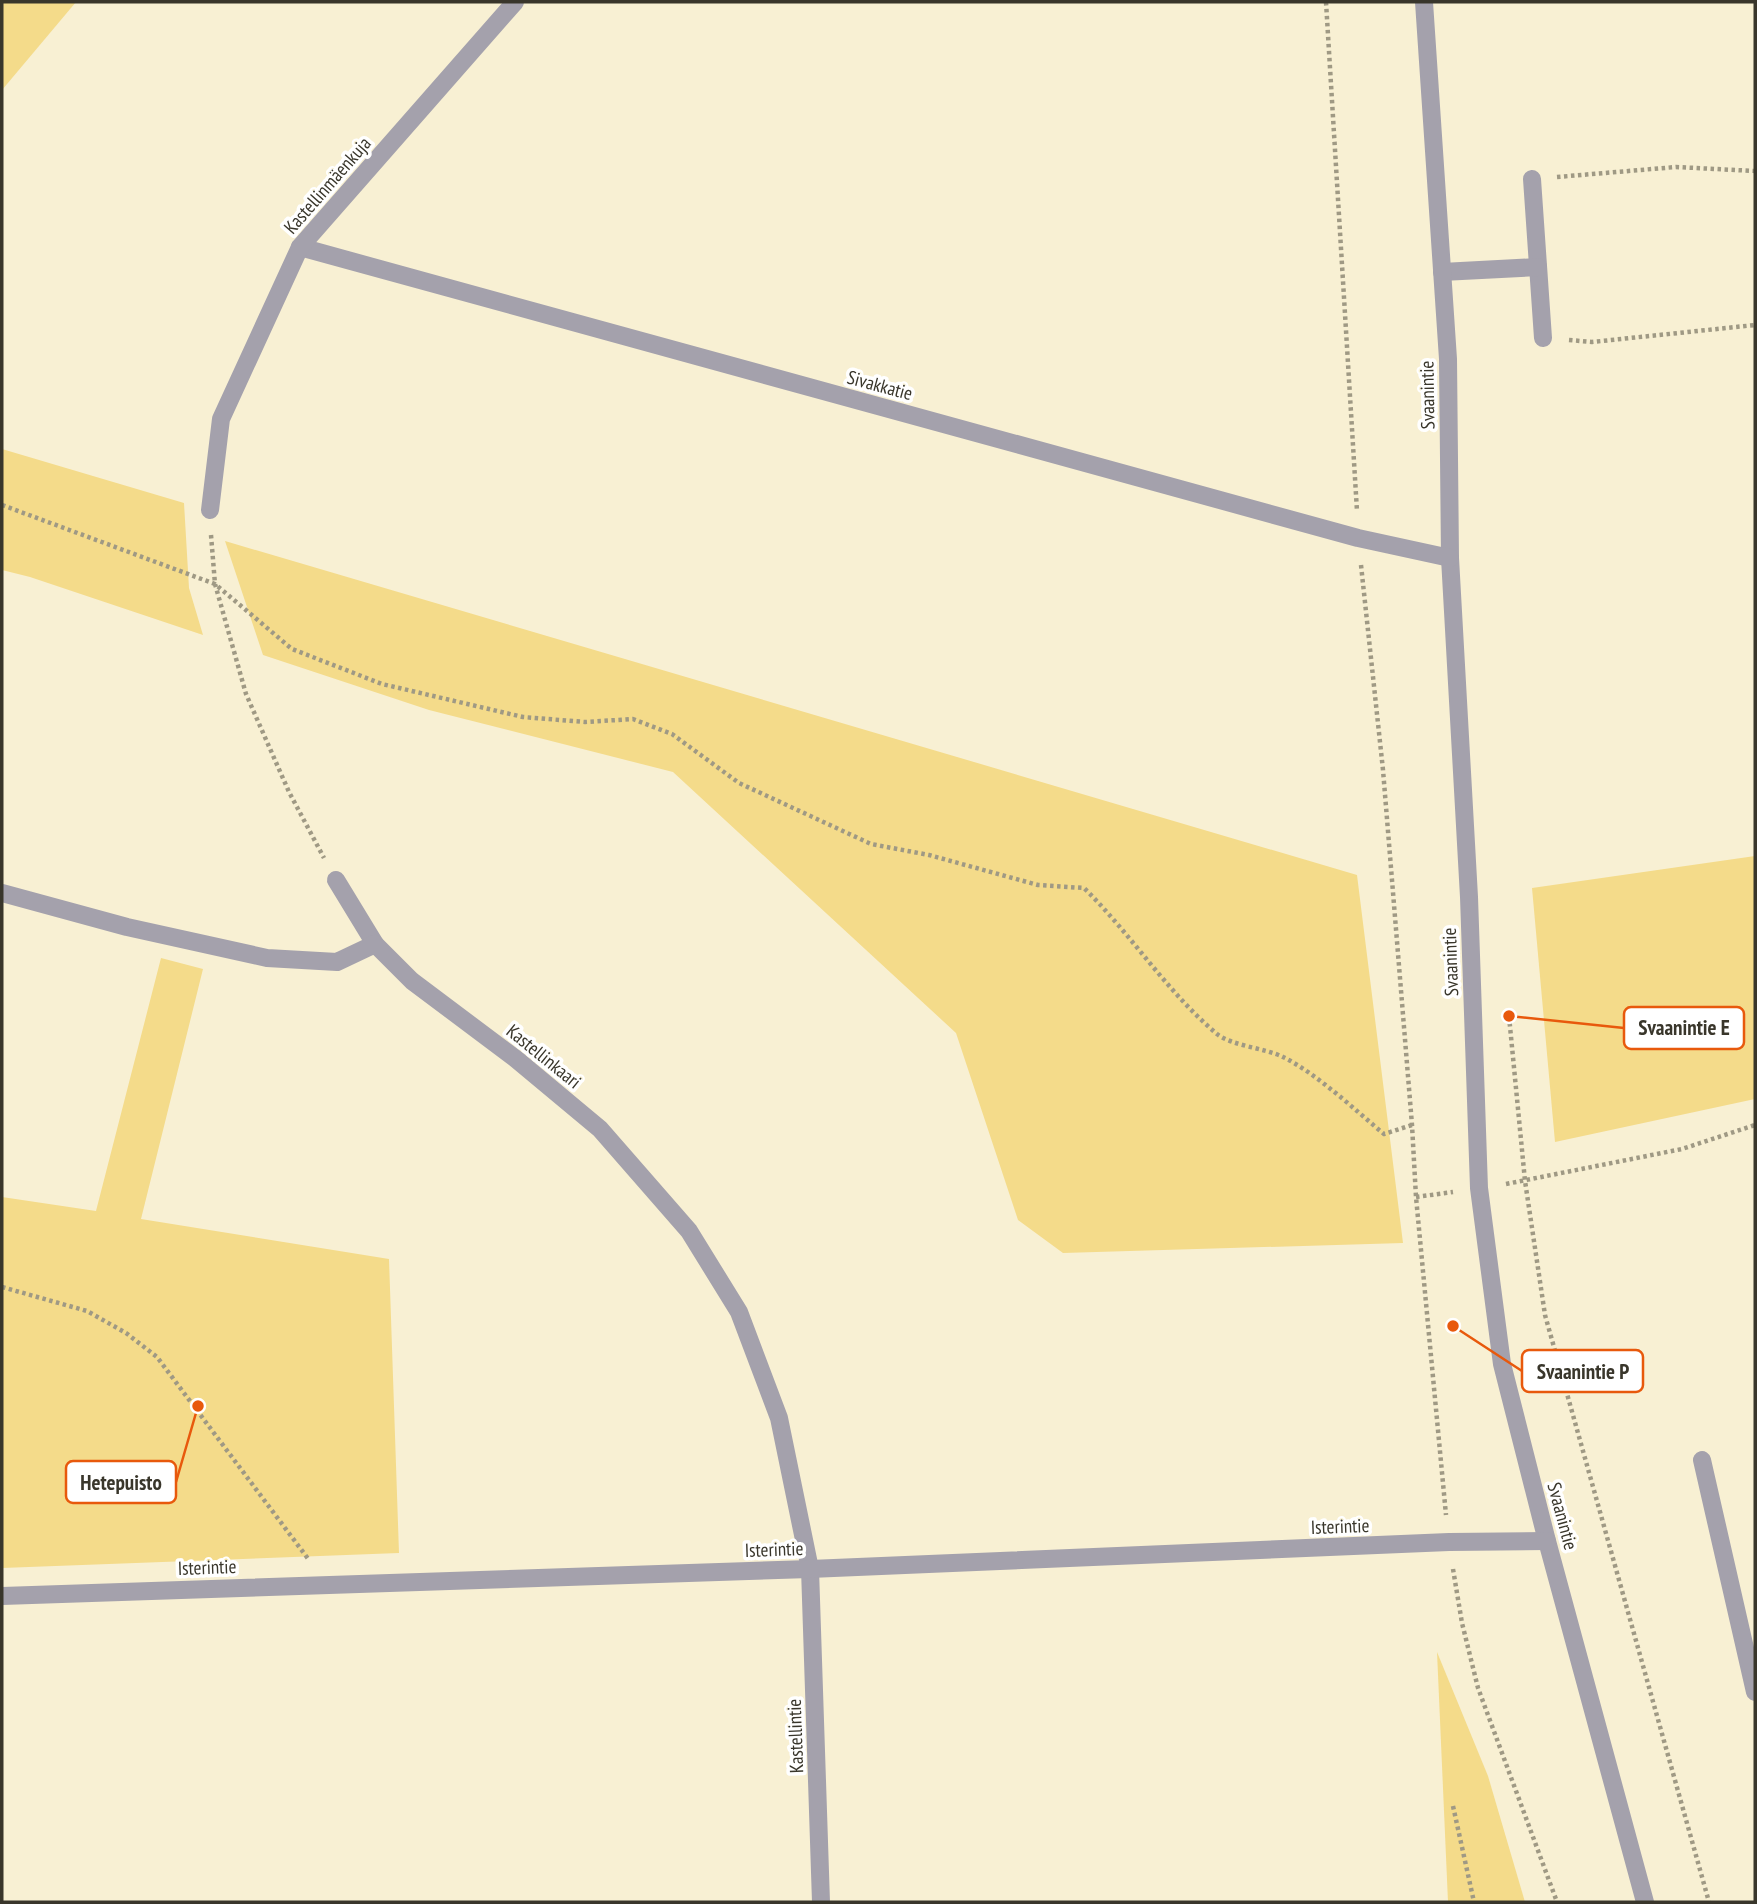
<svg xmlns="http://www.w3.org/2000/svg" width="1757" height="1904" viewBox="0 0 1757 1904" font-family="'PT Sans Narrow',sans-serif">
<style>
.green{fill:#f4db8a}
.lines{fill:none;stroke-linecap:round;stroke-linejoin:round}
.path{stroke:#9f9984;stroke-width:4.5;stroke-dasharray:3.5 3.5;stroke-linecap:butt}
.lane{stroke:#a4a1ac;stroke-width:18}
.street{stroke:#a4a1ac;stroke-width:18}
.labels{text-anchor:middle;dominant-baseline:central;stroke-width:7;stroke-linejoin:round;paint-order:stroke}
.street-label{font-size:19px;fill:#39362b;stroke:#fff}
.leader{fill:none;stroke:#e8590c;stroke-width:2.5}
.callout-dot{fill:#e8590c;stroke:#fff;stroke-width:2.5}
.callout{fill:#fff;stroke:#e8590c;stroke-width:2.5}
.callout-label{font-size:21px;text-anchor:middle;font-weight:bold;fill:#39362b}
</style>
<rect width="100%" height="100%" fill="#f8f0d3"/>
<g class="green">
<path d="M 2,2 L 76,2 L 2,90 Z"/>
<path d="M 2,449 L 184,503 L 189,588 L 203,635 L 30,577 L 2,570 Z"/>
<path d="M 225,541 L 1357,875 L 1403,1243 L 1063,1253 L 1018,1220 L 956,1033 L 673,772 L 429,710 L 263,655 Z"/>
<path d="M 1755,856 L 1755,1099 L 1555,1142 L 1532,888 Z"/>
<path d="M 161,958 L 203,969 L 141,1219 L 389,1259 L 399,1553 L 2,1568 L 2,1197 L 96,1211 Z"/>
<path d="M 1437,1652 L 1488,1776 L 1525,1902 L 1448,1902 Z"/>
</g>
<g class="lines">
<g class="path">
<path d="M 1326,2 L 1357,511"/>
<path d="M 1557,177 L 1676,167 L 1755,171"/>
<path d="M 1569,340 L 1592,342 L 1755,325"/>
<path d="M 2,505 L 215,584 L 292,649 L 382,684 L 523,717 L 585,722 L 633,719 L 672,734 L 739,783 L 871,844 L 929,855 L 1038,885 L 1084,888 C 1131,934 1167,992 1217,1034 C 1232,1046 1265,1048 1283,1057 C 1316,1073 1355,1110 1384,1134 L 1412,1125"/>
<path d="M 211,535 L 215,584 L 246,694 L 289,792 L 324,858"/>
<path d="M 1361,565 L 1383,770 L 1412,1125 L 1416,1197 L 1446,1515"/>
<path d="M 1509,1016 L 1525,1181 L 1545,1315 L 1709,1902"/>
<path d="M 1506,1184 L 1682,1149 L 1755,1125"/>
<path d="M 1416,1197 L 1453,1192"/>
<path d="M 2,1287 L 87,1311 L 126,1333 L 157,1357 L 309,1560"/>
<path d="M 1453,1569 L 1462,1623 L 1478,1688 L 1557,1902"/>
<path d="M 1453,1806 L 1474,1902"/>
</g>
<g class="lane">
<path d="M 1532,179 L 1543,338"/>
<path d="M 1442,272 L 1538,267"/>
<path d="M 336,880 L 375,944"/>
<path d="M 1702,1460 L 1755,1692"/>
</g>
<g class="street">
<path d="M 1424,2 L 1448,359 L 1450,558 L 1469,897 L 1479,1188 L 1502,1364 L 1547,1541 L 1645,1902"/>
<path d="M 300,247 L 1358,538 L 1450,558"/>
<path d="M 210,510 L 221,419 L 300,247 L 515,2"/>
<path d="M 2,893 L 127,927 L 267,958 L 337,962 L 375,944 L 412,981 L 516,1059 L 600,1129 L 689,1231 L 739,1312 L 779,1418 L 810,1569 L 821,1902"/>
<path d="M 2,1596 L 810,1569 L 1449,1542 L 1547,1541"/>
</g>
</g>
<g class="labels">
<g class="street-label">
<text transform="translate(327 185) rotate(-49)">Kastellinmäenkuja</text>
<text transform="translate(880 385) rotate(15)">Sivakkatie</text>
<text transform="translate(1427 395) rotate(-91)">Svaanintie</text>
<text transform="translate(1450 962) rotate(-92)">Svaanintie</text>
<text transform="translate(544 1056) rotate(39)">Kastellinkaari</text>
<text transform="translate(1563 1516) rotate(75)">Svaanintie</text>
<text transform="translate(1340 1526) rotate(-2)">Isterintie</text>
<text transform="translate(774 1549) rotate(-2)">Isterintie</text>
<text transform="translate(207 1567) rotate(-2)">Isterintie</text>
<text transform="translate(795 1736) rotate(-92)">Kastellintie</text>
</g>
</g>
<path class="leader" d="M1509 1016L1624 1028M1453 1326L1522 1371M198 1406L176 1482"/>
<g class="callout-dot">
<circle cx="1509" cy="1016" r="7"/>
<circle cx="1453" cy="1326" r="7"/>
<circle cx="198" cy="1406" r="7"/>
</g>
<g class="callout">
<rect x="1624" y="1007" width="120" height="42" rx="7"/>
<rect x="1522" y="1350" width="121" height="42" rx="7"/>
<rect x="66" y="1461" width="110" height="42" rx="7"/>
</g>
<g class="callout-label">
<text x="1684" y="1035">Svaanintie E</text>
<text x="1583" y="1379">Svaanintie P</text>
<text x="121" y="1490">Hetepuisto</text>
</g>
<rect width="1757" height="1904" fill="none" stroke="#39362b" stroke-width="7"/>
</svg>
